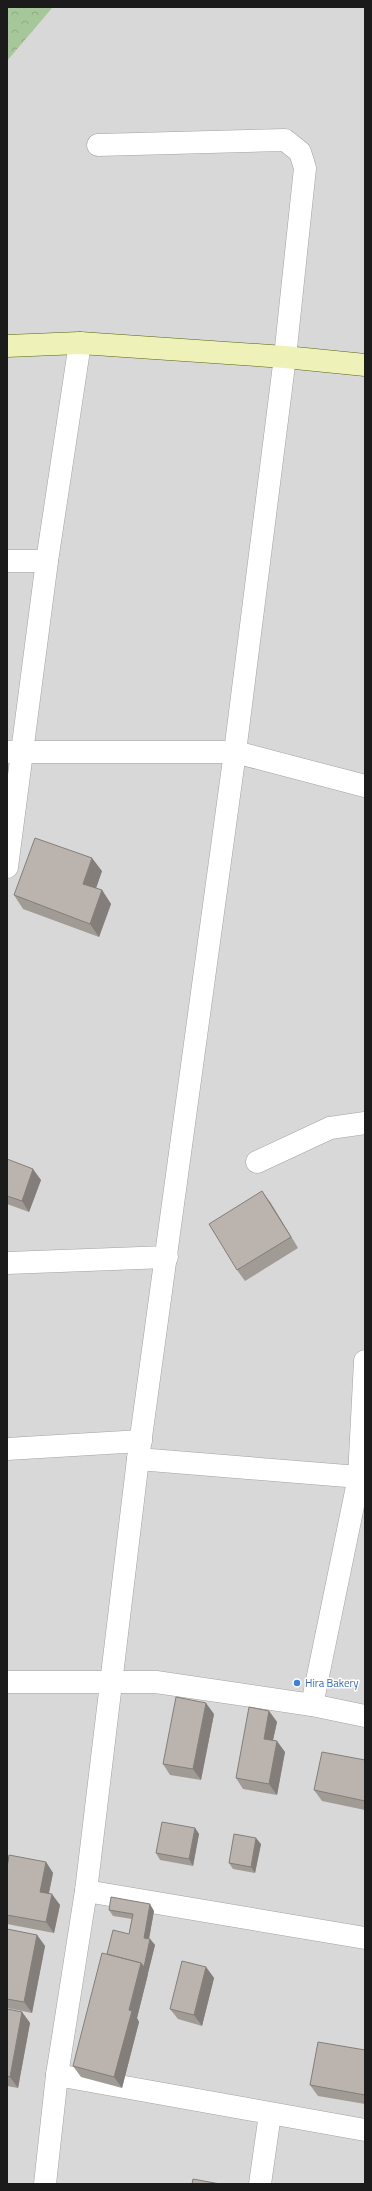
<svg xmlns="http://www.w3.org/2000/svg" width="372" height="2191" viewBox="0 0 372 2191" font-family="'Titillium Web',sans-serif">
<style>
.residential{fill:#d9d8d8}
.forest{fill:url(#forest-crowns)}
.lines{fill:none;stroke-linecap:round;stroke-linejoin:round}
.minor-casing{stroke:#a2a2a2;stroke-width:23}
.secondary-casing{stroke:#5b640f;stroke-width:23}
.minor{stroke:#fff;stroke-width:22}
.secondary{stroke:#eff2b8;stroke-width:22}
.wall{fill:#a19b96}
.shaded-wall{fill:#837e7a}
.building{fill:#bbb4ae;stroke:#837e7a}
.shop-dot{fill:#3f7fe0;stroke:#fff;stroke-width:1.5}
.labels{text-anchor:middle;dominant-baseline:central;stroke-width:3;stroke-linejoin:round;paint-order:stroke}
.shop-label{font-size:11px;fill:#366cbe;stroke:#fff;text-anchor:start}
</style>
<defs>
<pattern id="forest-crowns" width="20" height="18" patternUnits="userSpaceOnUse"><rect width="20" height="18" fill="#a6c799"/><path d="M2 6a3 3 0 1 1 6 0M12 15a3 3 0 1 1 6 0" fill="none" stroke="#8eaa83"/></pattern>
</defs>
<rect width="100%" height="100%" fill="#ebe8e1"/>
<path class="residential" d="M 53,7 L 365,7 L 365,2184 L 7,2184 L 7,61 Z"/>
<path class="forest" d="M 7,7 L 53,7 L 7,61 Z"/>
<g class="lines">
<g class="minor-casing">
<g id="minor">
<path d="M 7,561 L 47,561"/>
<path d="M 7,752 L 235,752 L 365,786"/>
<path d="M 7,867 L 47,561 L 80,343"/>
<path d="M 257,1162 L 330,1128 L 365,1123"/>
<path d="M 7,1263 L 167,1257"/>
<path d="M 7,1449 L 141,1441"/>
<path d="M 138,1459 L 359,1477"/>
<path d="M 7,1682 L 156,1682 L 312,1705 L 365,1716"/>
<path d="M 312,1705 L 359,1477 L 365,1361"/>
<path d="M 86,1891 L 365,1938"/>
<path d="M 57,2075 L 365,2130"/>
<path d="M 45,2184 L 57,2075 L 86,1891 L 138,1459 L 235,752 L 285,357 L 305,168 L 300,152 L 285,140 L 98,145"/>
<path d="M 260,2184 L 270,2114"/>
</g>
</g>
<g class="secondary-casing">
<path id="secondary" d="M 7,346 L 80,343 L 285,357 L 365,365"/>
</g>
<use href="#minor" class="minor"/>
<use href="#secondary" class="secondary"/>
</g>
<g class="wall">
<path d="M 102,871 L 96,888 L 102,890 L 111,904 L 99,937 L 23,909 L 14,895 Z"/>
<path d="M 7,1159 L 41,1180 L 29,1212 L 7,1204 Z"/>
<path d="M 270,1202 L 298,1248 L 245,1281 L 237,1270 Z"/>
<path d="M 269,1711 L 277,1722 L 273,1740 L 285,1752 L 277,1795 L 243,1789 L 236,1778 Z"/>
<path d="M 214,1714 L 201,1780 L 170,1775 L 163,1764 Z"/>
<path d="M 365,1760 L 365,1810 L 322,1801 L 314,1790 Z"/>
<path d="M 195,1828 L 199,1834 L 193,1866 L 160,1860 L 156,1853 Z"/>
<path d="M 261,1844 L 255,1873 L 233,1869 L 229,1863 Z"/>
<path d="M 46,1862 L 53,1873 L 49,1893 L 60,1905 L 54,1933 L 7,1924 L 7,1868 Z"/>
<path d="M 109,1910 L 154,1911 L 149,1939 L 150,1939 L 155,1945 L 148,1973 L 148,1974 L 137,2018 L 139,2022 L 122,2088 L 81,2077 L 73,2066 L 129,1934 L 132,1919 L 113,1916 Z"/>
<path d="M 7,1929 L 37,1935 L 45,1946 L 32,2013 L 7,2008 Z"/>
<path d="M 206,1967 L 214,1978 L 202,2026 L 178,2019 L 170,2009 Z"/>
<path d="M 7,2009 L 22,2012 L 30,2023 L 18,2088 L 7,2086 Z"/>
<path d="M 365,2050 L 365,2104 L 318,2096 L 310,2085 Z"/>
</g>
<g class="shaded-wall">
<path d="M 92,858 L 102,871 L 93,897 L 83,884 Z"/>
<path d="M 102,890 L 111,904 L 99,937 L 90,924 Z"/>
<path d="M 33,1169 L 41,1180 L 29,1212 L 22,1201 Z"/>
<path d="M 262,1191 L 270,1202 L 298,1248 L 291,1237 Z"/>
<path d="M 206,1703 L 214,1714 L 201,1780 L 193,1769 Z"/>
<path d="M 269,1711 L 277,1722 L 271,1749 L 264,1739 Z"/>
<path d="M 277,1741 L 285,1752 L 277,1795 L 269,1784 Z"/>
<path d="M 195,1828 L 199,1834 L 193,1866 L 189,1859 Z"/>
<path d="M 256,1838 L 261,1844 L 255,1873 L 251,1867 Z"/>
<path d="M 46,1862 L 53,1873 L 47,1902 L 40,1892 Z"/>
<path d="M 52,1894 L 60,1905 L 54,1933 L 46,1922 Z"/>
<path d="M 150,1904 L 154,1911 L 148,1944 L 144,1938 Z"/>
<path d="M 37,1935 L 45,1946 L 32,2013 L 24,2002 Z"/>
<path d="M 150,1939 L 155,1945 L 148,1973 L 148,1974 L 137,2018 L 139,2022 L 122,2088 L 114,2077 L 129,2010 L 141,1963 Z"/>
<path d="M 206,1967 L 214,1978 L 202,2026 L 194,2015 Z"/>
<path d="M 22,2012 L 30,2023 L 18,2088 L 10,2077 Z"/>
</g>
<g class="building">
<path d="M 35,838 L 92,858 L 83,884 L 102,890 L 90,924 L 14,895 Z"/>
<path d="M 7,1159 L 33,1169 L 22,1201 L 7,1196 Z"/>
<path d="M 262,1191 L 291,1237 L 237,1270 L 209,1224 Z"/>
<path d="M 176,1697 L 206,1703 L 193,1769 L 163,1764 Z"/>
<path d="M 249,1707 L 269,1711 L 264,1739 L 277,1741 L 269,1784 L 236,1778 Z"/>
<path d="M 322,1752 L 365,1760 L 365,1801 L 314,1790 Z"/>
<path d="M 162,1822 L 195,1828 L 189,1859 L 156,1853 Z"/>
<path d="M 234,1834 L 256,1838 L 251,1867 L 229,1863 Z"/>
<path d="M 9,1855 L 46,1862 L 40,1892 L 52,1894 L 46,1922 L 7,1915 L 7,1868 Z"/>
<path d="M 111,1897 L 150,1904 L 144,1938 L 150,1939 L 144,1967 L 141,1963 L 107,1954 L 113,1930 L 129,1934 L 133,1914 L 109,1910 Z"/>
<path d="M 7,1929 L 37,1935 L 24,2002 L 7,1999 Z"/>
<path d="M 102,1953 L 141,1963 L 129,2010 L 132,2011 L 114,2077 L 73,2066 Z"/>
<path d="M 182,1961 L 206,1967 L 194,2015 L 170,2009 Z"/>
<path d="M 7,2009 L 22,2012 L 10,2077 L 7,2076 Z"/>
<path d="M 318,2042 L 365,2050 L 365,2095 L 310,2085 Z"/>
<path d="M 193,2179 L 220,2184 L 192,2184 Z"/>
</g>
<circle class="shop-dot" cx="297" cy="1683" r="4"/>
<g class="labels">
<g class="shop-label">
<text x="305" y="1683">Hira Bakery</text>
</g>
</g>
<rect width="372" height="2191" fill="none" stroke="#1b1b1b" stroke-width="16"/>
</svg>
